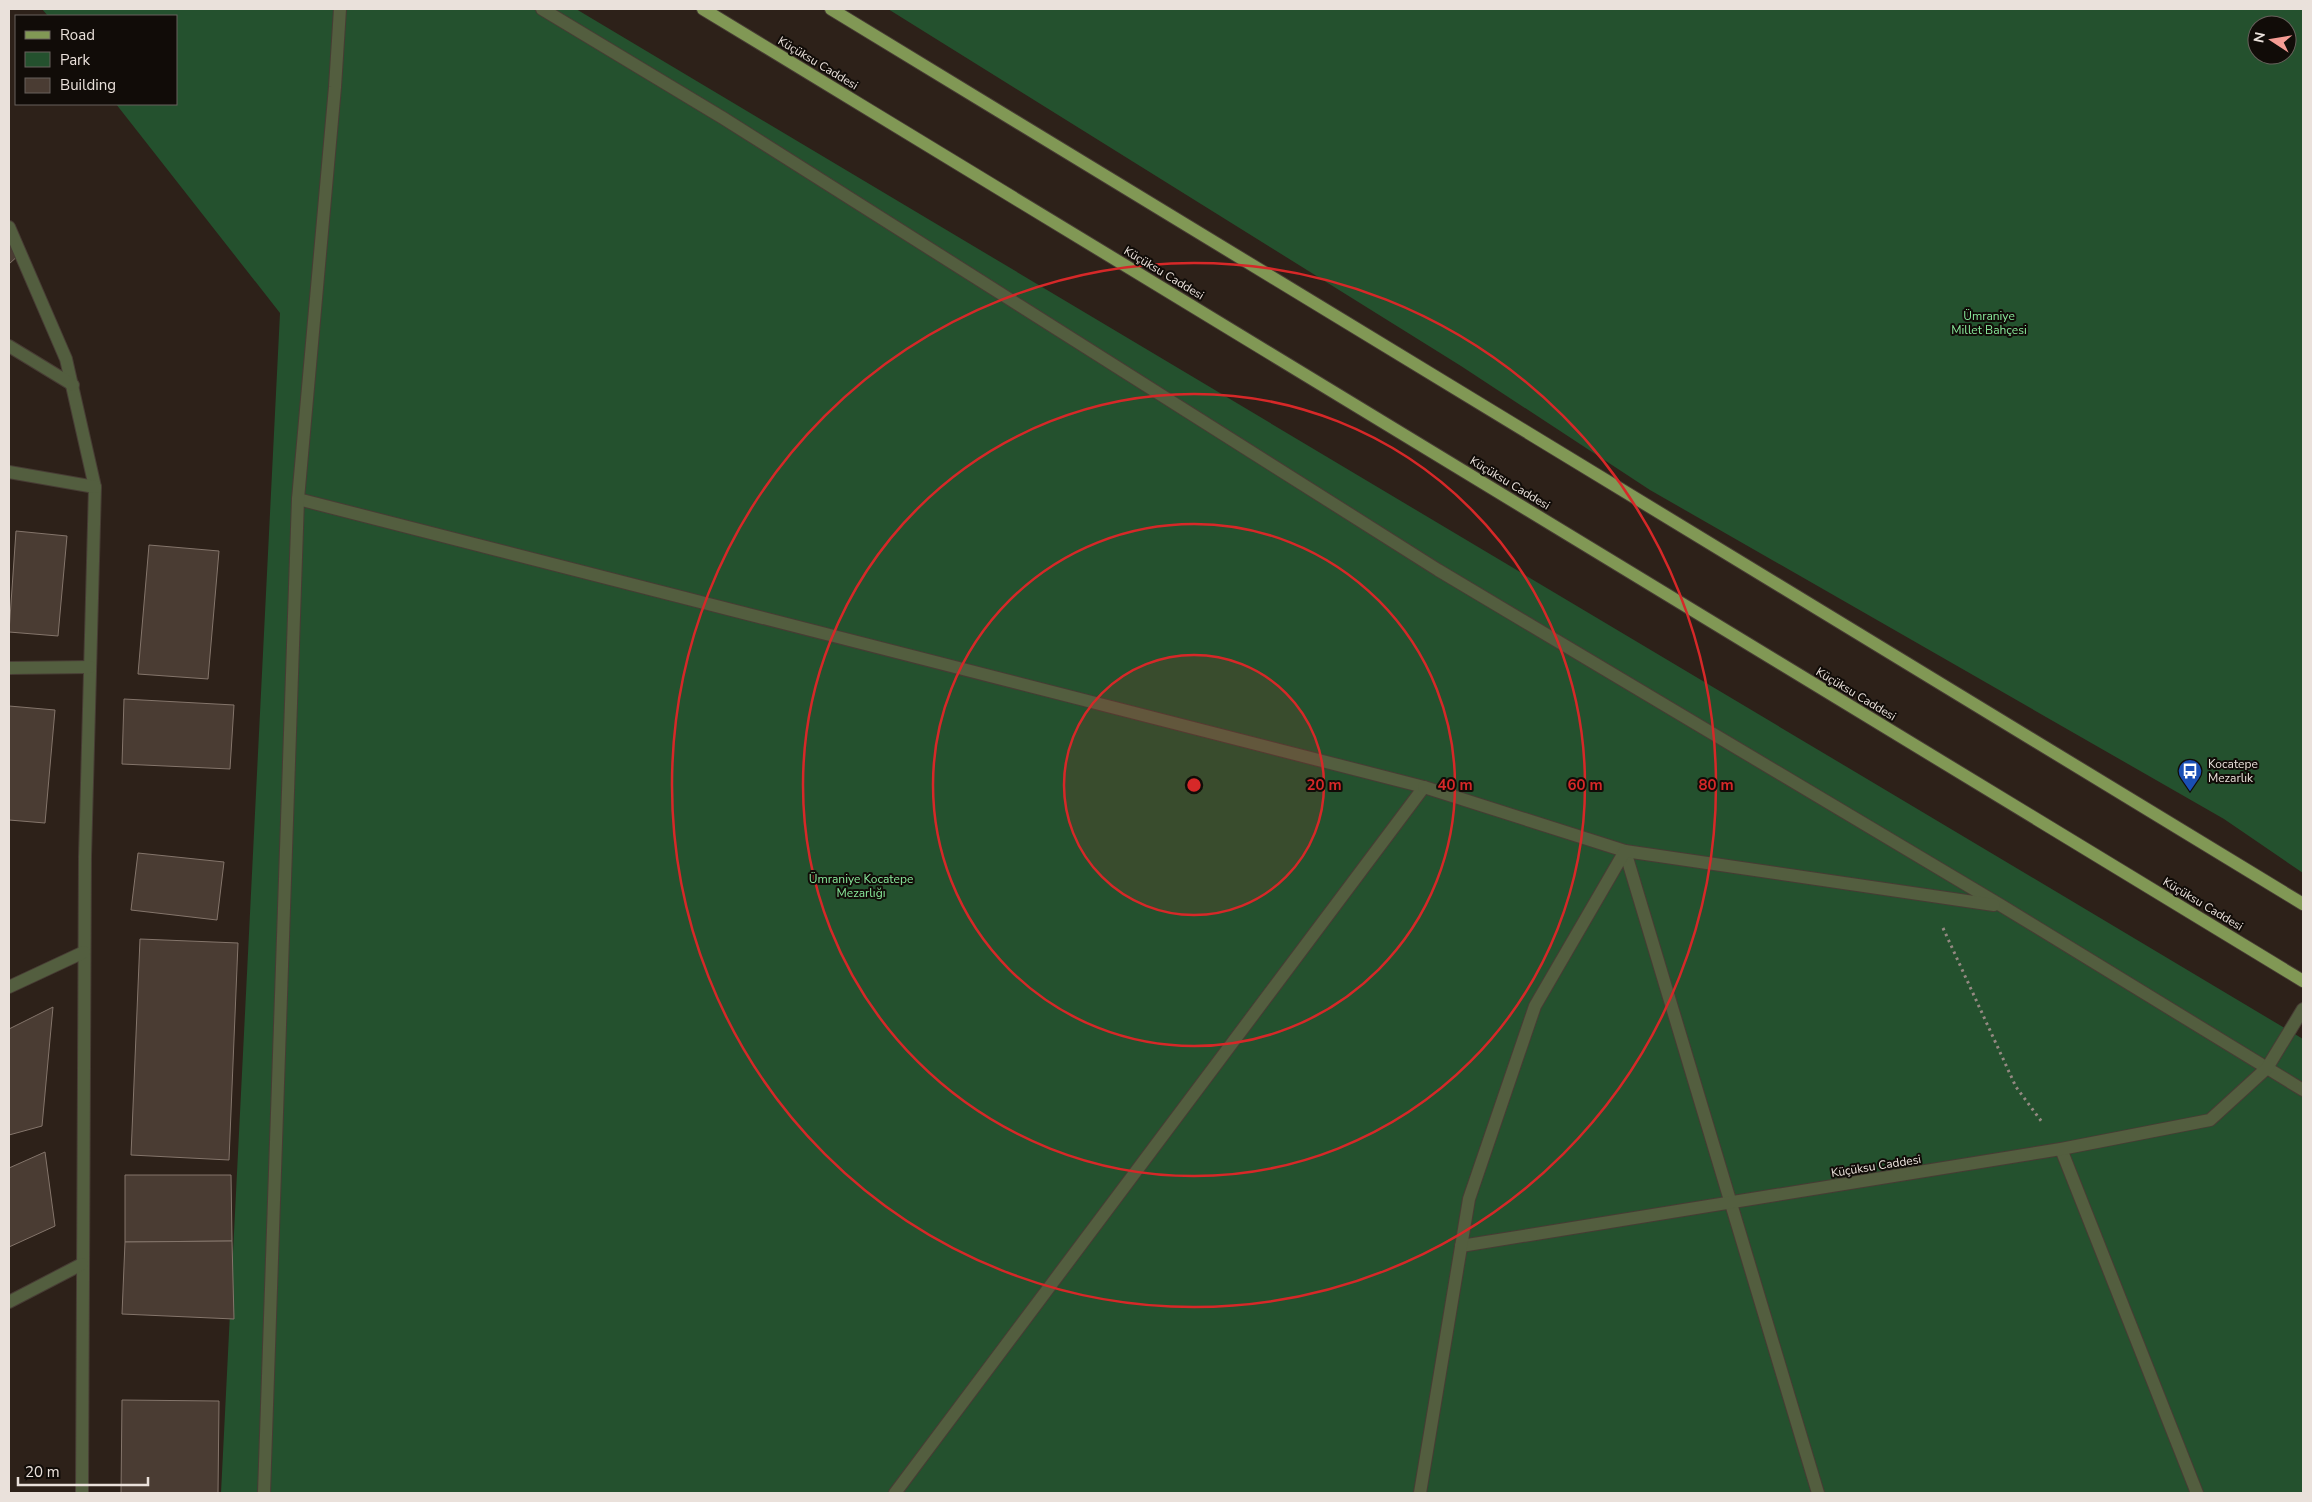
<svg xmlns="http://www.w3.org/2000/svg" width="2312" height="1502" viewBox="0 0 2312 1502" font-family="'Nunito Sans',sans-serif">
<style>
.green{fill:#24512e;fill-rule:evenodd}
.building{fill:#4a3c33;stroke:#84756b}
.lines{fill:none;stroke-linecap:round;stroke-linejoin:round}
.lane-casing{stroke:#473c34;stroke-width:14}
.street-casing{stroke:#473c34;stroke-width:14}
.primary-casing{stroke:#473c34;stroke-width:14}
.path{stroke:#948982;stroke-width:3;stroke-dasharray:2.5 4;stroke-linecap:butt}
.lane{stroke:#535e3f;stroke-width:12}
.street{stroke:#535e3f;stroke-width:12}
.primary{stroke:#819855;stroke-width:12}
.ring{fill:none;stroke:#d62828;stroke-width:2.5}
.labels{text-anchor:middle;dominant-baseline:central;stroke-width:4;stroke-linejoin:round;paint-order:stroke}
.street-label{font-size:12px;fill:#eae1db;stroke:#110c08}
.park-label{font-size:12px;fill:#89ea9c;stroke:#110c08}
.poi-label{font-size:12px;fill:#eae1db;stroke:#110c08;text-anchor:start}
.centre{fill:#d62828;stroke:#110c08;stroke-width:2.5}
.ring-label{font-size:15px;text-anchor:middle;font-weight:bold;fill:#d62828;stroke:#110c08;stroke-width:4;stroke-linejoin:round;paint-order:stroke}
</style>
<rect width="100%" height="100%" fill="#2d2119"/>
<g class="green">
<path d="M 42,9 L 576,9 L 2303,1039 L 2303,1493 L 221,1493 L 280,313 L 116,104 L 176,104 L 176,16 L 48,16 Z"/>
<path d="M 888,9 L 2303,9 L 2303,873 L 2224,819 L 1650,490 L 1461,366 ZM 2257,25 L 2287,25 L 2287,55 L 2257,55 Z"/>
</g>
<g class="building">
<path d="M 9,239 L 21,253 L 9,264 Z"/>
<path d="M 16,531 L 67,536 L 58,636 L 9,632 Z"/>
<path d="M 149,545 L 219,551 L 208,679 L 138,674 Z"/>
<path d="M 124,699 L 234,705 L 230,769 L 122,764 Z"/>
<path d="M 9,706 L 55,710 L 45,823 L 9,820 Z"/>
<path d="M 138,853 L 224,862 L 217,920 L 131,910 Z"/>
<path d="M 140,939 L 238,943 L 229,1160 L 131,1155 Z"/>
<path d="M 53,1007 L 42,1126 L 9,1135 L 9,1029 Z"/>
<path d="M 45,1152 L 55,1226 L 9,1247 L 9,1168 Z"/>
<path d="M 125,1175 L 231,1175 L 232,1241 L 125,1242 Z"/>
<path d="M 232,1241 L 234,1319 L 122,1314 L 125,1242 Z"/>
<path d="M 122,1400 L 219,1401 L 218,1493 L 121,1493 Z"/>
</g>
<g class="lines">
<g class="lane-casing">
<g id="lane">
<path d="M 542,9 L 723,118 L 1438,570 L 2002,906 L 2303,1090"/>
<path d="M 298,499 L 1424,787 L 895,1493"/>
<path d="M 1424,787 L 1625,851 L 1818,1493"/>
<path d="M 2061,1149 L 2197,1493"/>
<path d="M 1461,1246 L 2061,1149 L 2210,1120 L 2267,1068 L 2303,1009"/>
<path d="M 264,1493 L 298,499 L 335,87 L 340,9"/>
<path d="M 1420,1493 L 1469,1199 L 1535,1006 L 1625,851 L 1994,905"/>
</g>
</g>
<g class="street-casing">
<g id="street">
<path d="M 9,227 L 66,359 L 95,487 L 85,857 L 82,1493"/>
<path d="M 9,346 L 73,385"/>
<path d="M 9,472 L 95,487"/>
<path d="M 9,668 L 90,667"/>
<path d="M 9,987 L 84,952"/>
<path d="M 9,1302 L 82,1264"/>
</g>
</g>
<g class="primary-casing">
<g id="primary">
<path d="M 703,9 L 2303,981"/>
<path d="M 831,9 L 2303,904"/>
</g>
</g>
<path class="path" d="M 1943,928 L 2016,1087 L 2042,1122"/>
<use href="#lane" class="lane"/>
<use href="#street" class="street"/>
<use href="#primary" class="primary"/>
</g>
<circle cx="1194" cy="785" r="130" fill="#d62828" fill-opacity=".12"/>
<g class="ring">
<circle cx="1194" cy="785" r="130"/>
<circle cx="1194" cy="785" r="261"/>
<circle cx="1194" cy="785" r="391"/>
<circle cx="1194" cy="785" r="522"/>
</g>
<defs>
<g id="bus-pin" transform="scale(1.25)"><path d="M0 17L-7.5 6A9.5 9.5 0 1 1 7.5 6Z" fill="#1a4fb4" stroke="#110c08"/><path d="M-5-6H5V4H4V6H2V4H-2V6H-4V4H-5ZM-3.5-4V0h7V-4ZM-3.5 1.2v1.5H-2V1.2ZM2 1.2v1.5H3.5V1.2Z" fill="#fff"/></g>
</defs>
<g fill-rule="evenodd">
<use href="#bus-pin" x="2190" y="771"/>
</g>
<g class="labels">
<g class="street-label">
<text transform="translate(818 63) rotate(31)">Küçüksu Caddesi</text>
<text transform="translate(1164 273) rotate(31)">Küçüksu Caddesi</text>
<text transform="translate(1510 483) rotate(31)">Küçüksu Caddesi</text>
<text transform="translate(1856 694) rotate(31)">Küçüksu Caddesi</text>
<text transform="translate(2203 904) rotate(31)">Küçüksu Caddesi</text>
<text transform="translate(1876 1166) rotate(-9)">Küçüksu Caddesi</text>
</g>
<g class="park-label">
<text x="1989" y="316">Ümraniye<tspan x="1989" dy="14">Millet Bahçesi</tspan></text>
<text x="861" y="879">Ümraniye Kocatepe<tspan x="861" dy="14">Mezarlığı</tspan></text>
</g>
<g class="poi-label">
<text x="2208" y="764">Kocatepe<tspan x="2208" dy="14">Mezarlık</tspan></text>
</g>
</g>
<circle cx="1194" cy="785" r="8" class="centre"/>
<g class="ring-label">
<text x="1324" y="790">20 m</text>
<text x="1455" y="790">40 m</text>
<text x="1585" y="790">60 m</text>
<text x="1716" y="790">80 m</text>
</g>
<rect width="2312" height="1502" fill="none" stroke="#eae1db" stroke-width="20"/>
<rect x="15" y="15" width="162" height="90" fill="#110c08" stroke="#68615c"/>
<rect x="25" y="31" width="25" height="8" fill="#819855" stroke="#68615c"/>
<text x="60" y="40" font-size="15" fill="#eae1db">Road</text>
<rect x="25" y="52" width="25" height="15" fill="#24512e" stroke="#68615c"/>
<text x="60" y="65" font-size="15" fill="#eae1db">Park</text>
<rect x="25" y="78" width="25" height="15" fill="#4a3c33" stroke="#68615c"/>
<text x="60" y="90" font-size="15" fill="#eae1db">Building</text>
<g transform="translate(2272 40) rotate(282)"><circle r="24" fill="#110c08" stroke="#68615c"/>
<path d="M0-4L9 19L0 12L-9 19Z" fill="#f59c94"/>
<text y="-8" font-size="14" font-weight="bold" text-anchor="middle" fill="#eae1db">N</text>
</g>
<path d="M18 1477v8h130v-8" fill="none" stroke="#eae1db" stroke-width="2.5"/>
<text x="25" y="1477" font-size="15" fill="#eae1db" stroke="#110c08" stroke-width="4" paint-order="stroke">20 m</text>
</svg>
